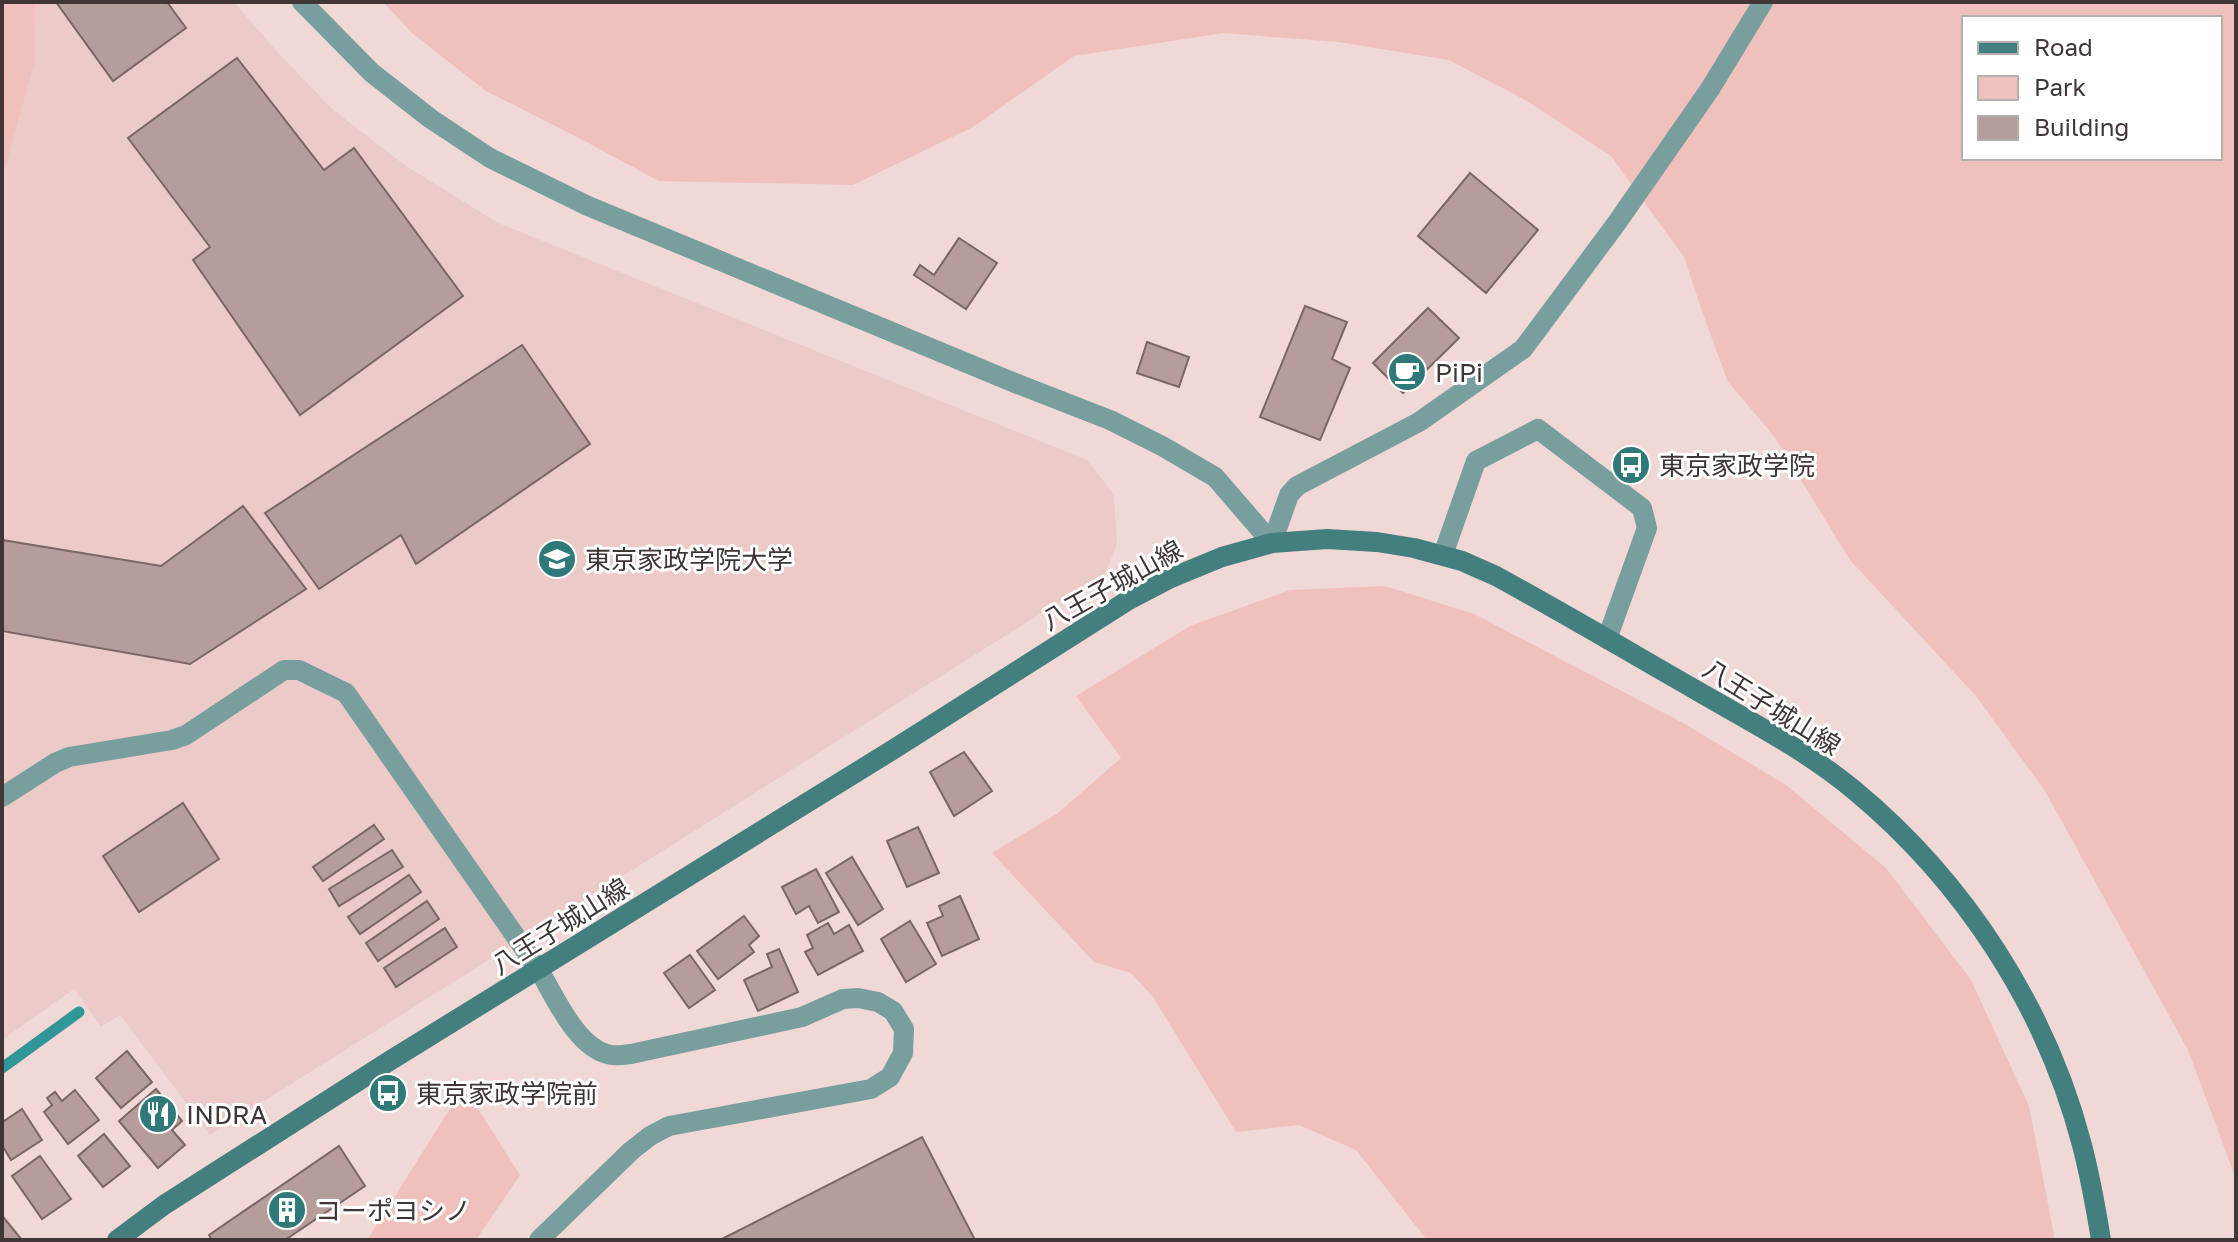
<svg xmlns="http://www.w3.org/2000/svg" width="2238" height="1242" viewBox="0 0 2238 1242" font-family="'Golos Text','Noto Sans JP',sans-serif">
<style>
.built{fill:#ebcac8}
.green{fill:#f0c0bd;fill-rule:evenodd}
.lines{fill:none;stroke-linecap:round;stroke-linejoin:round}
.stream{stroke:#319697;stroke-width:11}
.building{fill:#b59d9c;stroke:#7b6665;stroke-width:2}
.service{stroke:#799e9e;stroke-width:20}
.minor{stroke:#799e9e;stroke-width:20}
.tertiary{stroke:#799e9e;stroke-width:20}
.secondary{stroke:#447f7f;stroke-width:20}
.labels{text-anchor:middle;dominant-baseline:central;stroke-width:6;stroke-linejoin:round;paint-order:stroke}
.poi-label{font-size:26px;fill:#3f3635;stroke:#fff;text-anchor:start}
.street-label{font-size:26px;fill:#3f3635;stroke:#fff}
</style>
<rect width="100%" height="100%" fill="#f0d8d6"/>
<path class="built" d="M 2,2 L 234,2 L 279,54 L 331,108 L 403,164 L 498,223 L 1087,460 L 1114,495 L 1117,544 L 1105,573 L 210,1135 L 120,1015 L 101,1027 L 74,989 L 2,1040 Z"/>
<g class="green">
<path d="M 2,2 L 35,2 L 34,63 L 2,179 Z"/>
<path d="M 383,2 L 2236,2 L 2236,1179 L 2188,1050 L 2045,791 L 1976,696 L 1850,560 L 1774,436 L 1728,382 L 1703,314 L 1684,257 L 1611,156 L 1527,101 L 1449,60 L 1338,42 L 1224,33 L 1074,56 L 973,127 L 853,185 L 659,181 L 579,138 L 486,91 L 412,33 ZM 1964,18 L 2220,18 L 2220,158 L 1964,158 Z"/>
<path d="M 1385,586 L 1474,614 L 1685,724 L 1786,785 L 1886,868 L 1971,980 L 2029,1106 L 2055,1240 L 1427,1240 L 1356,1150 L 1299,1125 L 1236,1132 L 1153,997 L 1131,973 L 1094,962 L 992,853 L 1058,813 L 1121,758 L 1076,696 L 1190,626 L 1290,590 Z"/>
<path d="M 464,1087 L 520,1175 L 476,1240 L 367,1240 Z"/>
</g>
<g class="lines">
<path class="stream" d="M 2,1068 L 79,1012"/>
</g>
<g class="building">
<path d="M 56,2 L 167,2 L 186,28 L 113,81 Z"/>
<path d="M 237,58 L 324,170 L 354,148 L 463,296 L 300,415 L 193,260 L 210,247 L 128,138 Z"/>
<path d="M 1470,173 L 1538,230 L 1486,293 L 1418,236 Z"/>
<path d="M 959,238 L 997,263 L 966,309 L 914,275 L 920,265 L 934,275 Z"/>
<path d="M 1305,306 L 1347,322 L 1332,359 L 1350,368 L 1320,440 L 1260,417 Z"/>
<path d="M 1428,308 L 1459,338 L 1403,393 L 1373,363 Z"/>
<path d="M 1147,342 L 1189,357 L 1179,387 L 1137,373 Z"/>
<path d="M 522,345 L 590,444 L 416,564 L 401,535 L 319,589 L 265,513 Z"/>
<path d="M 243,506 L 306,589 L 190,664 L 2,631 L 2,540 L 161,566 Z"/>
<path d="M 964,752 L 992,791 L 954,816 L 930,772 Z"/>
<path d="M 183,803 L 219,859 L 139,912 L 103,856 Z"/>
<path d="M 374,825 L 384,839 L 323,881 L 313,867 Z"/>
<path d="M 918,827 L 939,873 L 907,887 L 887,841 Z"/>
<path d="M 392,850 L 403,867 L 339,906 L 329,889 Z"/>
<path d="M 852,857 L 883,909 L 858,925 L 826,873 Z"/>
<path d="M 816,869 L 839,912 L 818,923 L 809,906 L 796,914 L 782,887 Z"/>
<path d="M 409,875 L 421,892 L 360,934 L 348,917 Z"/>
<path d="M 960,896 L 979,939 L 942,956 L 927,923 L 943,916 L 939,906 Z"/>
<path d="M 427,901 L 439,919 L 378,961 L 366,943 Z"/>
<path d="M 744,916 L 759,936 L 749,945 L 754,952 L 718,979 L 697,951 Z"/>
<path d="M 910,921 L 936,964 L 906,982 L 881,939 Z"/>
<path d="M 828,923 L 834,934 L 849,925 L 863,951 L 818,975 L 805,952 L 813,948 L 807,935 Z"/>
<path d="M 445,928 L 457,947 L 396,987 L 384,968 Z"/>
<path d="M 779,949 L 798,992 L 758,1011 L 744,980 L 772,967 L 767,954 Z"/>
<path d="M 690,955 L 715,990 L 689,1008 L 664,973 Z"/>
<path d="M 127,1051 L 152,1082 L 121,1108 L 96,1078 Z"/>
<path d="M 156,1089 L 182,1121 L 172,1130 L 185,1145 L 158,1168 L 119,1121 Z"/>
<path d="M 75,1090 L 99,1120 L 68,1144 L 44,1112 L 52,1105 L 47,1098 L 55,1092 L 62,1101 Z"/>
<path d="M 22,1109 L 42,1140 L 11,1160 L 2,1145 L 2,1118 L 4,1121 Z"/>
<path d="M 104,1134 L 130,1166 L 103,1187 L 78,1156 Z"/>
<path d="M 922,1137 L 975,1240 L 720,1240 Z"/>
<path d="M 339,1146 L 365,1186 L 285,1240 L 212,1240 L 209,1235 Z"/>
<path d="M 40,1156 L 71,1199 L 42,1219 L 12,1176 Z"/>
<path d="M 4,1218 L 22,1240 L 2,1240 L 2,1220 Z"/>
</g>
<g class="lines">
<g class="service">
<path d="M 1272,543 L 1289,495 L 1297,486 L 1419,422 L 1523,349 L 1616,224 L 1710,89 L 1763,2"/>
<path d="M 1443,555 L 1476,461 L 1538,429 L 1642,508 L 1647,528 L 1607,639"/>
<path d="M 539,1240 L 631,1151 L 650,1136 L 669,1126 L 871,1089 L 890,1077 L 903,1053 L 904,1029 L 893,1011 L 878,1002 L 858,998 L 843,999 L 802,1017 L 631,1054 C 624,1055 617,1056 611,1055 C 577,1049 555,997 539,970"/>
</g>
<path class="minor" d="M 2,797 L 55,763 L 69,757 L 172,740 L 186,735 L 284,670 L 299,670 L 346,693 L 539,970"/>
<path class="tertiary" d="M 302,2 L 372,73 L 431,119 L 490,158 L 588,206 L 1015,383 L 1110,420 L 1162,446 L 1215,477 L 1272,543"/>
<path class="secondary" d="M 117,1240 L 164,1205 L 391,1060 L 894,749 L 1127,601 L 1171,578 L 1222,557 L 1272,543 L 1327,539 L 1377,542 L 1414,548 L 1462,561 L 1496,576 C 1565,614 1633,654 1701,693 C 1753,723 1807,751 1854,790 C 1964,881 2046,1007 2082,1145 C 2090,1176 2096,1209 2101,1240"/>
</g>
<defs>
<g id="cafe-disc" transform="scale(2)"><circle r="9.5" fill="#2f7979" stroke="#fff"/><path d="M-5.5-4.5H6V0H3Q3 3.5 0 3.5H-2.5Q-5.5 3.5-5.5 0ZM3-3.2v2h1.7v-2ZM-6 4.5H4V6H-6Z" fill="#fff"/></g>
<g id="bus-disc" transform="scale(2)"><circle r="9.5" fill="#2f7979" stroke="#fff"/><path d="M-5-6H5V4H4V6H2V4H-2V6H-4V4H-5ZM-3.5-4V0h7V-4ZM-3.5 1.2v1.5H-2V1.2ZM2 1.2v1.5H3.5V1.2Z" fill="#fff"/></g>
<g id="university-disc" transform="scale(2)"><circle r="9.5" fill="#2f7979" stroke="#fff"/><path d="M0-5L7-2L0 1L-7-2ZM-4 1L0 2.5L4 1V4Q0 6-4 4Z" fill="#fff"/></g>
<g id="restaurant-disc" transform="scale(2)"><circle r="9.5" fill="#2f7979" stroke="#fff"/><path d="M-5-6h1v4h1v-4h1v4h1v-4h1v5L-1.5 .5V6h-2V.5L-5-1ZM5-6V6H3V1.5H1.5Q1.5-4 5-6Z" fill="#fff"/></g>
<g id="building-disc" transform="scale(2)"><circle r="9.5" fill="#2f7979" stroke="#fff"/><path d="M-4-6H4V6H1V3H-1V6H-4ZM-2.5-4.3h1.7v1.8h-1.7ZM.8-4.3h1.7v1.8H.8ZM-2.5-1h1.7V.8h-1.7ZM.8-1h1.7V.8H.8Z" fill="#fff"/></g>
</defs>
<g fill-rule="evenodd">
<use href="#cafe-disc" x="1407" y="372"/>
<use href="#bus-disc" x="1631" y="465"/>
<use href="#university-disc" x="557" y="559"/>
<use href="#bus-disc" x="388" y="1093"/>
<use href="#restaurant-disc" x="158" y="1114"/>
<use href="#building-disc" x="287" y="1210"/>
</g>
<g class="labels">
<g class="poi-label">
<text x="1435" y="372">PiPi</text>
<text x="1659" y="465">東京家政学院</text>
<text x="585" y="559">東京家政学院大学</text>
<text x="416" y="1093">東京家政学院前</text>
<text x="186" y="1114">INDRA</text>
<text x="315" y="1210">コーポヨシノ</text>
</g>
<g class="street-label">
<text transform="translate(1112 585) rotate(-29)">八王子城山線</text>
<text transform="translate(1772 707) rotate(32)">八王子城山線</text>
<text transform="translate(560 926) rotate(-32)">八王子城山線</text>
</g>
</g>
<rect width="2238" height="1242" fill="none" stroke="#3f3635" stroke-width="8"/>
<rect x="1962" y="16" width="260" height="144" fill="#ffffff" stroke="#b2afae" stroke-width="2"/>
<rect x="1978" y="42" width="40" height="12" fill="#447f7f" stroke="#b2afae" stroke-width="2"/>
<text x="2034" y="56" font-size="24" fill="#3f3635">Road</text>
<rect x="1978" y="76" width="40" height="24" fill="#f0c0bd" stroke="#b2afae" stroke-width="2"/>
<text x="2034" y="96" font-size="24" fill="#3f3635">Park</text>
<rect x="1978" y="116" width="40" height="24" fill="#b59d9c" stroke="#b2afae" stroke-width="2"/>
<text x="2034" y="136" font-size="24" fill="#3f3635">Building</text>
</svg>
